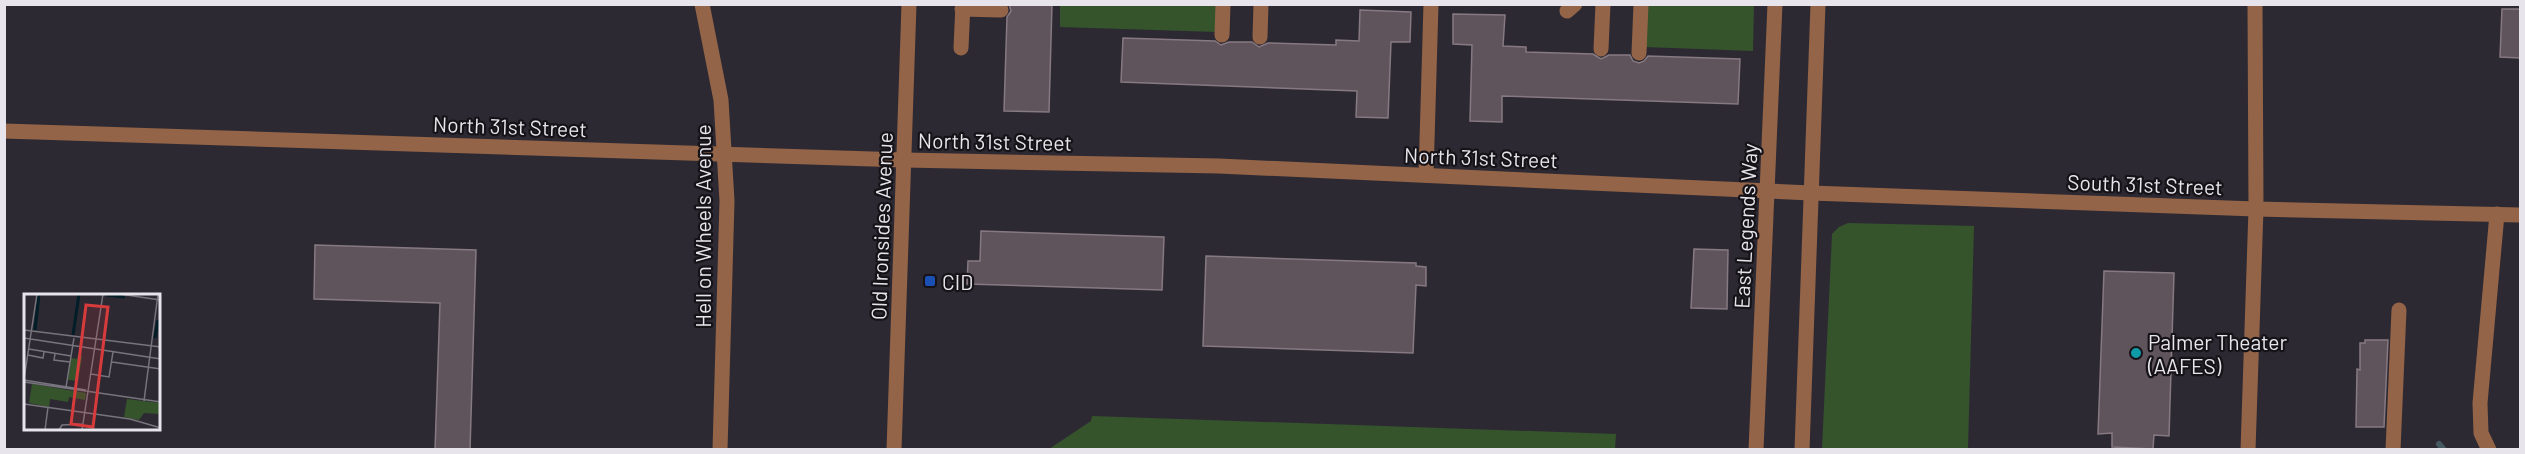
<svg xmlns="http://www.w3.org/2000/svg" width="2525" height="454" viewBox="0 0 2525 454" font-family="Barlow,sans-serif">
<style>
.green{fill:#35542c}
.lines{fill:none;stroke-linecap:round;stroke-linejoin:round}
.stream{stroke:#455962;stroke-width:6}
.building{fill:#60545c;stroke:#867981;stroke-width:1.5}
.minor{stroke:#936447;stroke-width:15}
.transit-dot{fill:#1a4fb4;stroke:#151317;stroke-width:2}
.culture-dot{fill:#0f9aa8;stroke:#151317;stroke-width:2}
.labels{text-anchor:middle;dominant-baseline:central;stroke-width:4.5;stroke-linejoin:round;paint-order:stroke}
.street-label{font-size:21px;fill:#e7e4eb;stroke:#151317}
.poi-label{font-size:21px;fill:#e7e4eb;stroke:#151317;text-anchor:start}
.inset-river{fill:none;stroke:#001d28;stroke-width:3}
.inset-road{fill:none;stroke:#77747d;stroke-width:1.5}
.view{fill:#d83b3c;fill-opacity:0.15;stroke:#d83b3c;stroke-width:3}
.inset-edge{fill:none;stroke:#e7e4eb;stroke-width:3}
</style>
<rect width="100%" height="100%" fill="#2d2933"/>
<g class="green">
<path d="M 1060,5 L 1217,5 L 1217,32 L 1060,27 Z"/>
<path d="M 1646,5 L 1754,5 L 1753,51 L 1645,47 Z"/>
<path d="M 1848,223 L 1974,226 L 1968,449 L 1822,449 L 1832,234 L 1839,227 Z"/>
<path d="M 1092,416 L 1616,434 L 1615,449 L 1049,449 L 1091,421 Z"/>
</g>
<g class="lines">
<path class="stream" d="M 2439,444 L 2444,450"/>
</g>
<g class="building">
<path d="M 1009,4 L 1052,4 L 1049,112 L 1004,111 L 1007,17 L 1011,11 Z"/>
<path d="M 2502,9 L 2520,9 L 2520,58 L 2500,57 Z"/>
<path d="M 1360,10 L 1411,12 L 1410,42 L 1391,42 L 1388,118 L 1356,117 L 1357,91 L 1121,82 L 1123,38 L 1215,41 L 1221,45 L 1229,42 L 1252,42 L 1259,47 L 1268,43 L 1336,45 L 1336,40 L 1359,41 Z"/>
<path d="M 1453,14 L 1505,15 L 1503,46 L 1526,47 L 1526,52 L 1593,54 L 1601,59 L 1609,55 L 1630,55 L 1633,61 L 1639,63 L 1644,61 L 1648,56 L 1740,59 L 1738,104 L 1502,96 L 1502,122 L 1470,121 L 1472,45 L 1453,44 Z"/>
<path d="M 981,231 L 1164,237 L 1162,290 L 967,284 L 968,261 L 980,261 Z"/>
<path d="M 315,245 L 476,250 L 470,450 L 435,450 L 440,303 L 314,299 Z"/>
<path d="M 1694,249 L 1728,250 L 1727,309 L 1691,308 Z"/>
<path d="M 1206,256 L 1416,263 L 1416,266 L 1426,267 L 1426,286 L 1416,285 L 1413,353 L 1203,346 Z"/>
<path d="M 2104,271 L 2174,273 L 2169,436 L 2154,435 L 2153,449 L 2112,447 L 2112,433 L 2098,434 Z"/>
<path d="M 2365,340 L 2388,340 L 2384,427 L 2356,427 L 2357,369 L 2360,370 L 2360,343 L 2365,343 Z"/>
</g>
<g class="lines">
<g class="minor">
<path d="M 702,4 L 721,100 L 727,201 L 720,450"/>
<path d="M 962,9 L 1001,10"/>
<path d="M 1567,11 L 1575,4"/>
<path d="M 1222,35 L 1223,4"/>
<path d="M 1260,37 L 1261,4"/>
<path d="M 961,48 L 963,4"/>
<path d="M 1601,49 L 1603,4"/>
<path d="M 1639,53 L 1641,4"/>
<path d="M 4,131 L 904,160 L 1219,166 L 1811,193 L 2256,209 L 2520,215"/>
<path d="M 1426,175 L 1431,4"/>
<path d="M 894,450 L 909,4"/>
<path d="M 1756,450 L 1775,4"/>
<path d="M 1802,450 L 1818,4"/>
<path d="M 2248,450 L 2256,209 L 2255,4"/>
<path d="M 2393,450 L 2399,310"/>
<path d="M 2489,450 L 2481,433 L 2480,403 L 2497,214"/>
</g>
</g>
<rect class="transit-dot" x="924" y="275" width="12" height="12" rx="3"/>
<circle class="culture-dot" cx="2136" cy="353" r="6"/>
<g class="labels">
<g class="street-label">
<text transform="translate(510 126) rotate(2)">North 31st Street</text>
<text transform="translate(995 141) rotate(1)">North 31st Street</text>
<text transform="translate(1481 157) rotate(2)">North 31st Street</text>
<text transform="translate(2145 184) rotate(2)">South 31st Street</text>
<text transform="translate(702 226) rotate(-90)">Hell on Wheels Avenue</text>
<text transform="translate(881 226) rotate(-88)">Old Ironsides Avenue</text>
<text transform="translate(1745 226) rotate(-87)">East Legends Way</text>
</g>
<g class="poi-label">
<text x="942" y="281">CID</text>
<text x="2148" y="341">Palmer Theater<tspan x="2148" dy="24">(AAFES)</tspan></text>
</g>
</g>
<g transform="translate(24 294)">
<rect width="136" height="136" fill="#2d2933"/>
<path d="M 54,60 L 58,63 L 54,87 L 44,86 L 47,64 L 53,65 ZM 8,90 L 62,99 L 61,106 L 45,103 L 44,108 L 26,105 L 25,113 L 5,109 ZM 103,105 L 136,109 L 136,120 L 120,119 L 115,126 L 100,123 Z" fill="#35542c"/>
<path class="inset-river" d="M 82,1 L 101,3M 11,36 L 15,0M 49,41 L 55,0M 131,44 L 134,26"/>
<path class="inset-road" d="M 96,0 L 136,6M 0,36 L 137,53M 0,44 L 137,65M 5,55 L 47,62M 31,60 L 30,66 L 46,68M 4,61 L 19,64 L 20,58M 88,68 L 137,75M 67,80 L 85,83 L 89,58M 0,85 L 13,0M 0,86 L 62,96M 0,88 L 137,108M 42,93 L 50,44M 120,107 L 134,0M 0,110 L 106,125 L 137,134M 21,136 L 24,113M 35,136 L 38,131 L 59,130M 58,136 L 79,0"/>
<path class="view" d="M 62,11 L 84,13 L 69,133 L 47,130 Z"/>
<rect width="136" height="136" class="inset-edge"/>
</g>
<rect width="2525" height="454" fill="none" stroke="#e7e4eb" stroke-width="12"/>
</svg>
